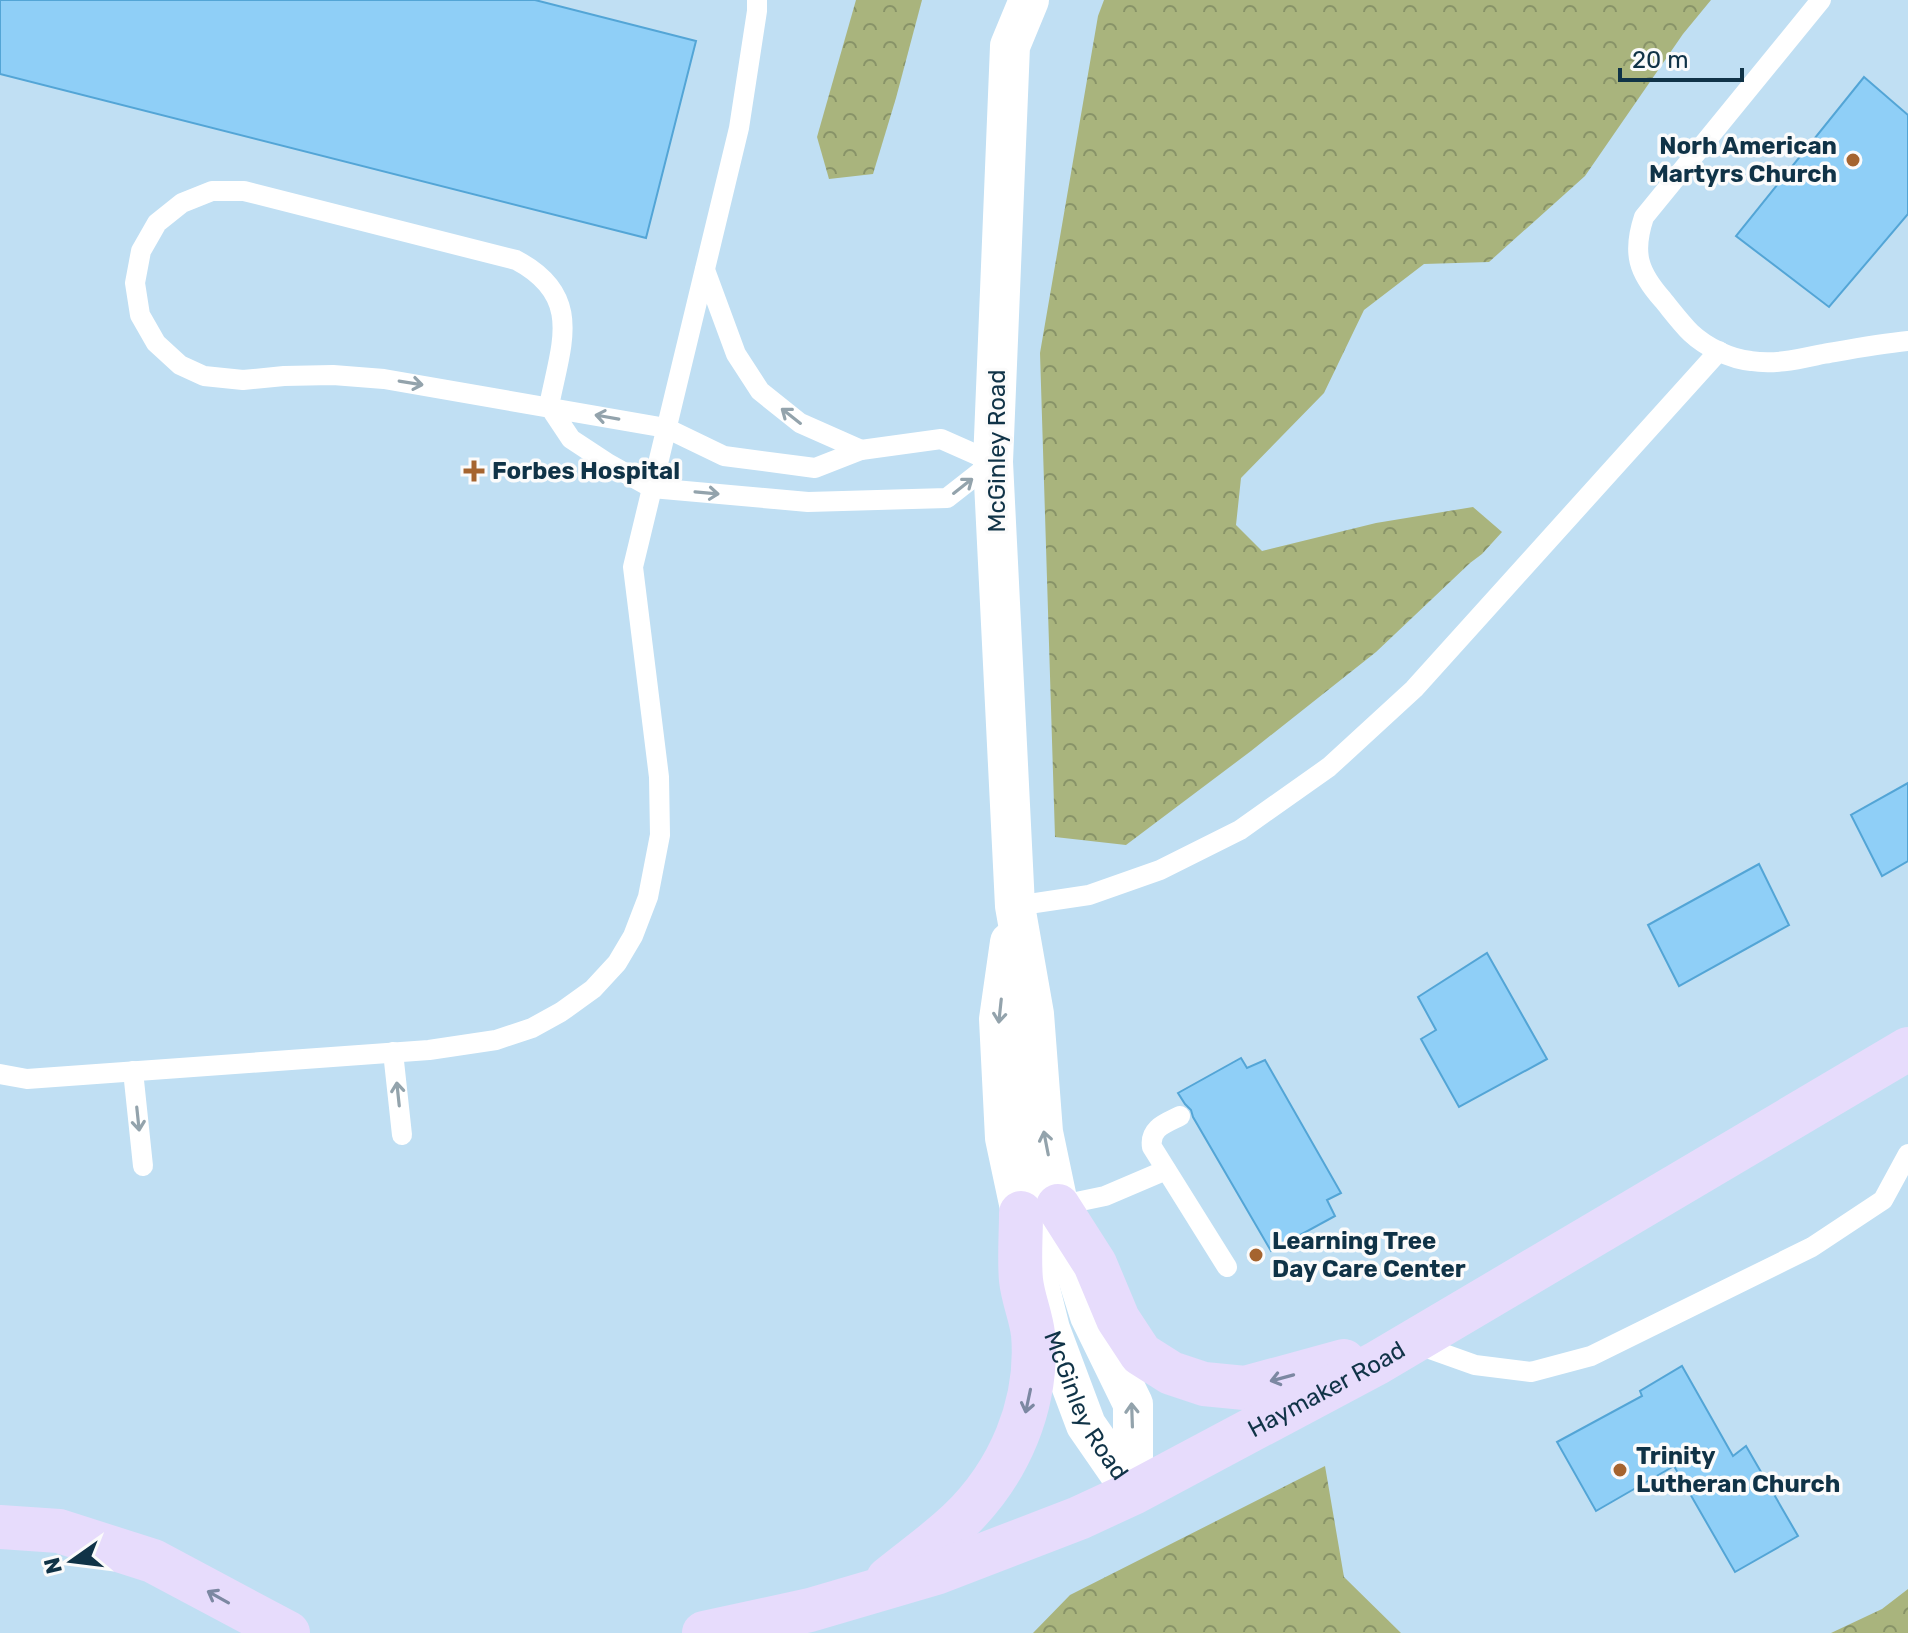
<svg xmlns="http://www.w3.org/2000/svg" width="1908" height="1633" viewBox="0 0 1908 1633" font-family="Rubik,sans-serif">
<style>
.forest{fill:url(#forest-crowns)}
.building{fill:#8fcff7;stroke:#53a5d6;stroke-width:2}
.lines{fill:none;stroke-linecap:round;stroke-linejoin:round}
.lane{stroke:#fff;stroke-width:20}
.street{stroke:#fff;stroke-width:40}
.secondary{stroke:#e7dcfc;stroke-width:44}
.oneway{stroke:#93a3ac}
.oneway2{stroke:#7c88a2}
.poi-dot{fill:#a5642f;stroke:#fbfbfb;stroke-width:3}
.labels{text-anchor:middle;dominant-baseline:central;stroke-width:7;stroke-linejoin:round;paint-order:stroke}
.poi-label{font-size:24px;font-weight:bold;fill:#103347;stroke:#fbfbfb;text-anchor:start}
.street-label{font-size:24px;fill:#103347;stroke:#fbfbfb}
</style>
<defs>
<pattern id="forest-crowns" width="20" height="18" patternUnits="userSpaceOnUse" patternTransform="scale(2)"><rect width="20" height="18" fill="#a9b47d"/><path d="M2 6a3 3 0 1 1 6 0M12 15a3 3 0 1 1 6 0" fill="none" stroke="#889368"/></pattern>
</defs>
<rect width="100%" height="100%" fill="#c0dff3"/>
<g class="forest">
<path d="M 856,0 L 922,0 L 896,98 L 873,174 L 829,179 L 817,137 Z"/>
<path d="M 1104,0 L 1711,0 L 1683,34 L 1585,176 L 1489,262 L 1424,264 L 1364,310 L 1324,393 L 1241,478 L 1236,525 L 1262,551 L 1376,523 L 1473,507 L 1502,532 L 1482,554 L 1470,563 L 1376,652 L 1251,751 L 1126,845 L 1055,837 L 1040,353 L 1098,16 Z"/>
<path d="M 1325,1466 L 1344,1577 L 1401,1633 L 1033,1633 L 1070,1595 Z"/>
<path d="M 1908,1589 L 1908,1633 L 1831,1633 L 1882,1609 Z"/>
</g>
<g class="building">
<path d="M 0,0 L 535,0 L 696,41 L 646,238 L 0,74 Z"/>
<path d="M 1864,77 L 1908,115 L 1908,214 L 1829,307 L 1736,236 Z"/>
<path d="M 1908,783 L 1908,861 L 1882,876 L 1851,815 Z"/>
<path d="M 1759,864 L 1789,925 L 1679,986 L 1648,925 Z"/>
<path d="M 1487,953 L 1547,1059 L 1459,1107 L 1421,1039 L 1436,1030 L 1418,997 Z"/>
<path d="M 1241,1058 L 1247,1068 L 1265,1060 L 1341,1193 L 1327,1200 L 1335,1216 L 1271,1251 L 1193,1117 L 1191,1110 L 1185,1104 L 1178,1093 Z"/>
<path d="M 1682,1366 L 1733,1456 L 1746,1446 L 1798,1536 L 1735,1572 L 1674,1466 L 1596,1511 L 1557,1442 L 1642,1396 L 1640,1391 Z"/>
</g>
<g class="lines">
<g class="lane">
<path d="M 1821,0 L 1644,217 C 1632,253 1638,272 1663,300 C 1672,311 1681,323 1691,333 C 1706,347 1730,359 1751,361 C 1775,365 1799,359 1823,354 C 1852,349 1879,344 1908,341"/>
<path d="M 705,270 L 736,354 L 760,391 L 800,423 L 861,450"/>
<path d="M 666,428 L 384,379 L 333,375 L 284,376 L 243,380 L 204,376 L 180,365 L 156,343 L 140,315 L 135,283 L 141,251 L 157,223 L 182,203 L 212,191 L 244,191 L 516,260 C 584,296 561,344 549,406 L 571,439 L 609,464 L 652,488 L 808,502 L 947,498 L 993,462 L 941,439 L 861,450 L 815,468 L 724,456 L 666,428"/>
<path d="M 1015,906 L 1089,895 L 1160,870 L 1240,830 L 1329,767 L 1414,689 L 1719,351"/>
<path d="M 393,1052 L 402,1135"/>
<path d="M 133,1071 L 143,1166"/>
<path d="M 0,1074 L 27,1079 L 429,1050 L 496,1040 L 532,1028 L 561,1012 L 593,989 L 617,963 L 633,936 L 648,897 L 660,835 L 659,777 L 633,567 L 739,128 L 757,11 L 757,0"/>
<path d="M 1180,1116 C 1166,1123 1149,1128 1152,1147 L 1227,1267"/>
<path d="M 1057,1206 L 1105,1196 L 1166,1170"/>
<path d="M 1416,1344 L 1475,1365 L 1531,1372 L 1591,1356 L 1812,1247 L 1883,1200 L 1908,1154"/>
</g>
<g class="street">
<path d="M 1029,0 L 1010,46 L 993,462 L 1015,906 L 1034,1014 L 1043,1132 L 1065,1237 L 1090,1316 L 1133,1404 L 1133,1493"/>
<path id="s1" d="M 1010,942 L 999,1019 L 1005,1138 L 1021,1213 L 1050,1329 L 1086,1425 L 1133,1493"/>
</g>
<g class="secondary">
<path d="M 1058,1206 L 1095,1264 L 1118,1319 L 1141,1354 L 1171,1373 L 1204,1384 L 1245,1388 L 1344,1361"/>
<path d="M 0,1527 L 59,1531 L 153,1561 L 288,1633"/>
<path d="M 888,1579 C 911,1560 937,1542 959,1521 C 1009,1473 1039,1404 1033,1334 C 1031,1316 1023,1299 1021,1280 C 1019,1259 1021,1235 1021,1213"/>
<path id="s2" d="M 704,1633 L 810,1610 L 936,1573 L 1079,1518 L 1133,1493 L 1377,1363 L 1908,1049"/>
</g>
</g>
<defs><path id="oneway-shaft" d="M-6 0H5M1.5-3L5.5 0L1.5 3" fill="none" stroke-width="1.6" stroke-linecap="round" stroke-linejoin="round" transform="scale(2)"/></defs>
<g class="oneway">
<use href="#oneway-shaft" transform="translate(411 383) rotate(9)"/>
<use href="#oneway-shaft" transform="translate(791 416) rotate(-142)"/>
<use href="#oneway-shaft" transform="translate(607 417) rotate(-170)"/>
<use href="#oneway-shaft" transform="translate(963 486) rotate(-38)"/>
<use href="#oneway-shaft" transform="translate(707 493) rotate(5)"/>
<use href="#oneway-shaft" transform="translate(1000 1011) rotate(96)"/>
<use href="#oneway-shaft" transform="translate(398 1094) rotate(-96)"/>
<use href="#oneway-shaft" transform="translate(138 1119) rotate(84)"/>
<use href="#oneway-shaft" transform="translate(1046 1143) rotate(-101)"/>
<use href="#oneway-shaft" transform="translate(1132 1415) rotate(-92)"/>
</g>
<g class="oneway2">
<use href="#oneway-shaft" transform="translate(1282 1378) rotate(165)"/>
<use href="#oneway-shaft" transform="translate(1028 1401) rotate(102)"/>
<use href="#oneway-shaft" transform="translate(218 1597) rotate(-151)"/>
</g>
<g class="poi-dot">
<circle cx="1853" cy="160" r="8"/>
<path d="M470 459h8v8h8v8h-8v8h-8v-8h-8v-8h8z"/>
<circle cx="1256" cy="1255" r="8"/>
<circle cx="1620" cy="1470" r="8"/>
</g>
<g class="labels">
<g class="poi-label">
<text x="1837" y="146" text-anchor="end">Norh American<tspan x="1837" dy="28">Martyrs Church</tspan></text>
<text x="492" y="471">Forbes Hospital</text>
<text x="1272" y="1241">Learning Tree<tspan x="1272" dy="28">Day Care Center</tspan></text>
<text x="1636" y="1456">Trinity<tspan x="1636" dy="28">Lutheran Church</tspan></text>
</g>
<g class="street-label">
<text transform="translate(997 451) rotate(-90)">McGinley Road</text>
<text stroke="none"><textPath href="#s2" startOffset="672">Haymaker Road</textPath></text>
<text stroke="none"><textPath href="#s1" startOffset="478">McGinley Road</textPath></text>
</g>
</g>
<g transform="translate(72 1561) rotate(256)" stroke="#fbfbfb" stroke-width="6" paint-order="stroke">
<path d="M0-6L14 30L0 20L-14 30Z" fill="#103347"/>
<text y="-12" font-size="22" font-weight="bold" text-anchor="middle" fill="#103347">N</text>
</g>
<path d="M1620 68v12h122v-12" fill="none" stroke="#103347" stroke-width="4"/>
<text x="1632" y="68" font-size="24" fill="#103347" stroke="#fbfbfb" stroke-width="6" paint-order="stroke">20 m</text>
</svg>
